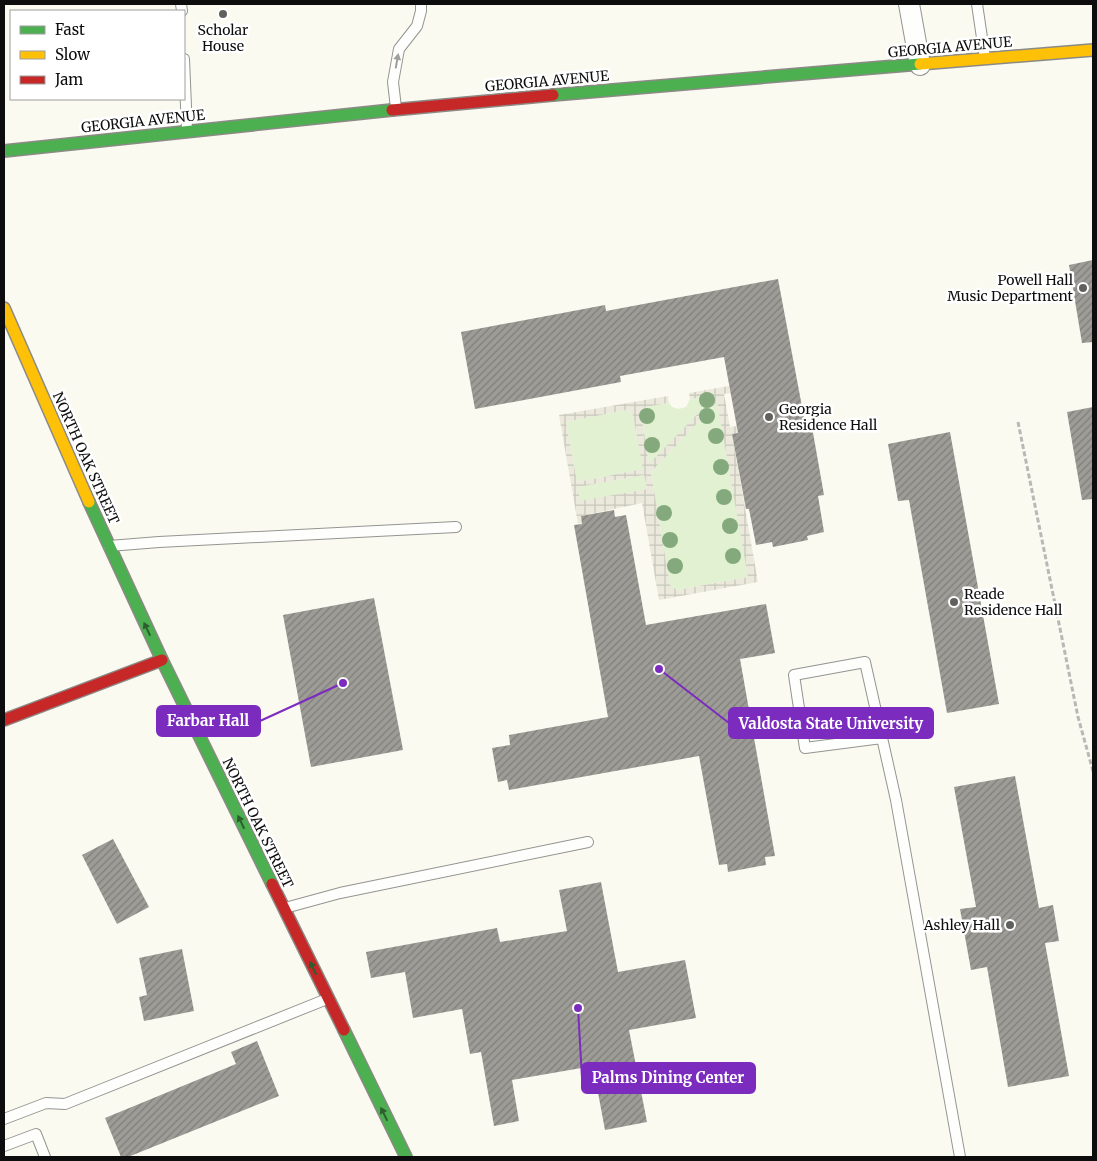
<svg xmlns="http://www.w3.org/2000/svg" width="1097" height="1161" viewBox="0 0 1097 1161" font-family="Merriweather,serif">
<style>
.grass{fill:#e1f1d1}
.plaza{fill:url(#plaza-grid);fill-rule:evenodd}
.building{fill:url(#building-hatch)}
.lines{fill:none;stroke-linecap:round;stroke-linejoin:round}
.lane-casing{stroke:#949490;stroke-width:12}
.street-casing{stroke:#949490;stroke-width:22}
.fast-casing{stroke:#8b8a86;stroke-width:14}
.slow-casing{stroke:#8b8a86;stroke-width:14}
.jam-casing{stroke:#8b8a86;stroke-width:14}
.path{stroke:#b8b8b6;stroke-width:3;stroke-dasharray:5 2.5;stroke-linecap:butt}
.lane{stroke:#fefefd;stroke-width:10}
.street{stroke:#fefefd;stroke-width:20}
.fast{stroke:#4caf50;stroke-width:11}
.slow{stroke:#ffc107;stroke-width:11}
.jam{stroke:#c62828;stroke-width:11}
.tree{fill:#84a97c}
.oneway{fill:#9e9e9d}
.oneway2{fill:#2c5e2e}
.poi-dot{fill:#60605d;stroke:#fff;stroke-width:2}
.labels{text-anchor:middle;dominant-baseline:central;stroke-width:5;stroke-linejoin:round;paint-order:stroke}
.poi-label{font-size:14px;fill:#0d0d0d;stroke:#fff;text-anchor:end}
.street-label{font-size:14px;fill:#0d0d0d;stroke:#fff}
.leader{fill:none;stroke:#7b2cbf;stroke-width:2}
.callout-dot{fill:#7b2cbf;stroke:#fff;stroke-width:2}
.callout{fill:#7b2cbf;stroke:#7b2cbf;stroke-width:2}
.callout-label{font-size:15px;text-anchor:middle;font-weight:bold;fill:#fff}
</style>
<defs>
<pattern id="plaza-grid" width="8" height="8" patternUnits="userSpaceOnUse" patternTransform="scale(1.25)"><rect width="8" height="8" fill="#ebe9dc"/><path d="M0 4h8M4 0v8" fill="none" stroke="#c8c7bc"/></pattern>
<pattern id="building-hatch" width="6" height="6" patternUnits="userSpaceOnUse" patternTransform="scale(1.25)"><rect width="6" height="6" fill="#9e9c97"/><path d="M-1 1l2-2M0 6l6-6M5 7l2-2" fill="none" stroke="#7f7e7a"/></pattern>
</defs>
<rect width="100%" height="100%" fill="#fbfaf1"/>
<g class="grass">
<path d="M 716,396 L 649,465 L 641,414 L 645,407 L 669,403 L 672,407 L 679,409 L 686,407 L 690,399 Z"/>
<path d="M 717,402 L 749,577 L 677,590 L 670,585 L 651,472 Z"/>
<path d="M 627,410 L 633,415 L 644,469 L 577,482 L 566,422 Z"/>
<path d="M 644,475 L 647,489 L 580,502 L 577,487 Z"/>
</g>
<path class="plaza" d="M 729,386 L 731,393 L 724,394 L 730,427 L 737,426 L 737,430 L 738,433 L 732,434 L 758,582 L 659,600 L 642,503 L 581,516 L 582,523 L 578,524 L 559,415 L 668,396 L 669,403 L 645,407 L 641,414 L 649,464 L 715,396 L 690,399 L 689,393 ZM 717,402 L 748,577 L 677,590 L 670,585 L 651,472 ZM 627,410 L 633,415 L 643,469 L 577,482 L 566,422 ZM 644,475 L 647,489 L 580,501 L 578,487 Z"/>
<g class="building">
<path d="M 1093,260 L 1093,342 L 1082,343 L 1069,265 Z"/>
<path d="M 778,279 L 806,428 L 812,427 L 824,495 L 818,496 L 824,532 L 807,536 L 808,540 L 773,547 L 772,542 L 756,545 L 749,509 L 746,509 L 732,434 L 738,433 L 724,357 L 620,376 L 621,382 L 475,409 L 461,332 L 605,305 L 606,311 Z"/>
<path d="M 1093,407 L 1093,499 L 1082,500 L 1067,412 Z"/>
<path d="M 950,432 L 999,704 L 947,713 L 909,500 L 898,501 L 888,444 Z"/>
<path d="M 614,510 L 615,517 L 626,515 L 646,625 L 766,604 L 775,653 L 740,659 L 775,856 L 765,857 L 766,865 L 728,872 L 727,864 L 719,865 L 699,756 L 509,790 L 507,780 L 498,782 L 492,748 L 510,745 L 509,735 L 608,717 L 574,525 L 582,524 L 581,516 Z"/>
<path d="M 374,598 L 403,750 L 311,767 L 283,615 Z"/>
<path d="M 1015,776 L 1039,908 L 1053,905 L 1059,941 L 1045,943 L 1069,1076 L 1008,1087 L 987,967 L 971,970 L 960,909 L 976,907 L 954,787 Z"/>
<path d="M 113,839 L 149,907 L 117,924 L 82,855 Z"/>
<path d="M 601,882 L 618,972 L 685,960 L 696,1018 L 629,1030 L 647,1122 L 605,1130 L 593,1066 L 512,1080 L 519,1121 L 494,1126 L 481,1052 L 470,1054 L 462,1009 L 413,1018 L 405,972 L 371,978 L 366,952 L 497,928 L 500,942 L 567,931 L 559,890 Z"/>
<path d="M 182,949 L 194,1011 L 144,1021 L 139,997 L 147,995 L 139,958 Z"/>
<path d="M 257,1041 L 279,1096 L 128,1157 L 121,1157 L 105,1118 L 236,1064 L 231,1052 Z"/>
</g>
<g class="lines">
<g class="lane-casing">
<g id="lane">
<path d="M 181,4 L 182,11"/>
<path d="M 977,4 L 985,58"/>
<path d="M 184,59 L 187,130"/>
<path d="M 396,108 L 393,82 L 399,49 L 417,26 L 421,11 L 421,4"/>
<path d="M 109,546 L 159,542 L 456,527"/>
<path d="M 882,738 L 805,748 L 794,675 L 865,662 L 896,800 L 960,1157"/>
<path d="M 285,908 L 340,893 L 588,842"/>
<path d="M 4,1119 L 46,1103 L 65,1104 L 327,999"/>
<path d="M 4,1146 L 36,1134 L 45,1157"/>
</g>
</g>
<g class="street-casing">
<path id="street" d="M 909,4 L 920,65"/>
</g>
<g class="fast-casing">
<g id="fast">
<path d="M 553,95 L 920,64"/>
<path d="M 4,151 L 392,110"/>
<path d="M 89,502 L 162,660 L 272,884"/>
<path d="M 344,1030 L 406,1157"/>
</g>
</g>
<g class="slow-casing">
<g id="slow">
<path d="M 920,64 L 1093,50"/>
<path d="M 4,308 L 89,502"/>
</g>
</g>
<g class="jam-casing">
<g id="jam">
<path d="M 392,110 L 553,95"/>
<path d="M 4,720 L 162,660"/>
<path d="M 272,884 L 344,1030"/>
</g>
</g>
<path class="path" d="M 1018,422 L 1078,717 L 1093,771"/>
<use href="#lane" class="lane"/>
<use href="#street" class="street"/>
<use href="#fast" class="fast"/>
<use href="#slow" class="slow"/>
<use href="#jam" class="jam"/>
</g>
<g class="tree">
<circle cx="707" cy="400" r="8"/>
<circle cx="647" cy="416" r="8"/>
<circle cx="707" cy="416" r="8"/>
<circle cx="716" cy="436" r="8"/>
<circle cx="652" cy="445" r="8"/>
<circle cx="721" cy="467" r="8"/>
<circle cx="724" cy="497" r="8"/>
<circle cx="664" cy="513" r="8"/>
<circle cx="730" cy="526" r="8"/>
<circle cx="670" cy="540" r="8"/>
<circle cx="733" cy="556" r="8"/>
<circle cx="675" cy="566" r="8"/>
</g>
<defs><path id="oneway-solid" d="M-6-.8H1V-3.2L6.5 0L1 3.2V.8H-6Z" transform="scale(1.25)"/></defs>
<use class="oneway" href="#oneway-solid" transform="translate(397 61) rotate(-80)"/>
<g class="oneway2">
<use href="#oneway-solid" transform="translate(147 629) rotate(-115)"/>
<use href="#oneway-solid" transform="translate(241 822) rotate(-116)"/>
<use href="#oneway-solid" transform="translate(313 968) rotate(-116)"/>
<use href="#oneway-solid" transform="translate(384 1114) rotate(-116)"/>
</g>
<g class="poi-dot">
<circle cx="223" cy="14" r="5"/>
<circle cx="1083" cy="288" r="5"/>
<circle cx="769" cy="417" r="5"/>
<circle cx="954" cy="602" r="5"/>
<circle cx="1010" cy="925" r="5"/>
</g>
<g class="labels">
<g class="poi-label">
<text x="223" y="30" text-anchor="middle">Scholar<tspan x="223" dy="16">House</tspan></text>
<text x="1073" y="280">Powell Hall<tspan x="1073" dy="16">Music Department</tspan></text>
<text x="779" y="409" text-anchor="start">Georgia<tspan x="779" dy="16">Residence Hall</tspan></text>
<text x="964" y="594" text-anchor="start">Reade<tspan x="964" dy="16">Residence Hall</tspan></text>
<text x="1000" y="925">Ashley Hall</text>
</g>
<g class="street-label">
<text transform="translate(950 47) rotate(-5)">GEORGIA AVENUE</text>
<text transform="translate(547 81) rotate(-5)">GEORGIA AVENUE</text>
<text transform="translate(143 121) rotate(-6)">GEORGIA AVENUE</text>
<text transform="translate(86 458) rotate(66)">NORTH OAK STREET</text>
<text transform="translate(258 823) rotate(64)">NORTH OAK STREET</text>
</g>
</g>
<path class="leader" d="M343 683L260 721M659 669L729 723M578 1008L582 1078"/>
<g class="callout-dot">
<circle cx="343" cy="683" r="5"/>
<circle cx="659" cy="669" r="5"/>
<circle cx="578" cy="1008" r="5"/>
</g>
<g class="callout">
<rect x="157" y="706" width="103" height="30" rx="5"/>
<rect x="729" y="708" width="204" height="30" rx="5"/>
<rect x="582" y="1063" width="173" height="30" rx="5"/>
</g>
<g class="callout-label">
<text x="208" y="726">Farbar Hall</text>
<text x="831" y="729">Valdosta State University</text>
<text x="668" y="1083">Palms Dining Center</text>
</g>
<rect width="1097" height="1161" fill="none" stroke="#0d0d0d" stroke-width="10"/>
<rect x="10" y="10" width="175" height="90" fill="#ffffff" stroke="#9e9e9e"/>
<rect x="20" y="26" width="25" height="8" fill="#4caf50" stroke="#9e9e9e"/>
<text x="55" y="35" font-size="15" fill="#0d0d0d">Fast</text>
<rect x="20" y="51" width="25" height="8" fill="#ffc107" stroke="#9e9e9e"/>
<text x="55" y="60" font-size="15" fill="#0d0d0d">Slow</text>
<rect x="20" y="76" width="25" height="8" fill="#c62828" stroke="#9e9e9e"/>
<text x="55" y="85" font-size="15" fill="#0d0d0d">Jam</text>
</svg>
